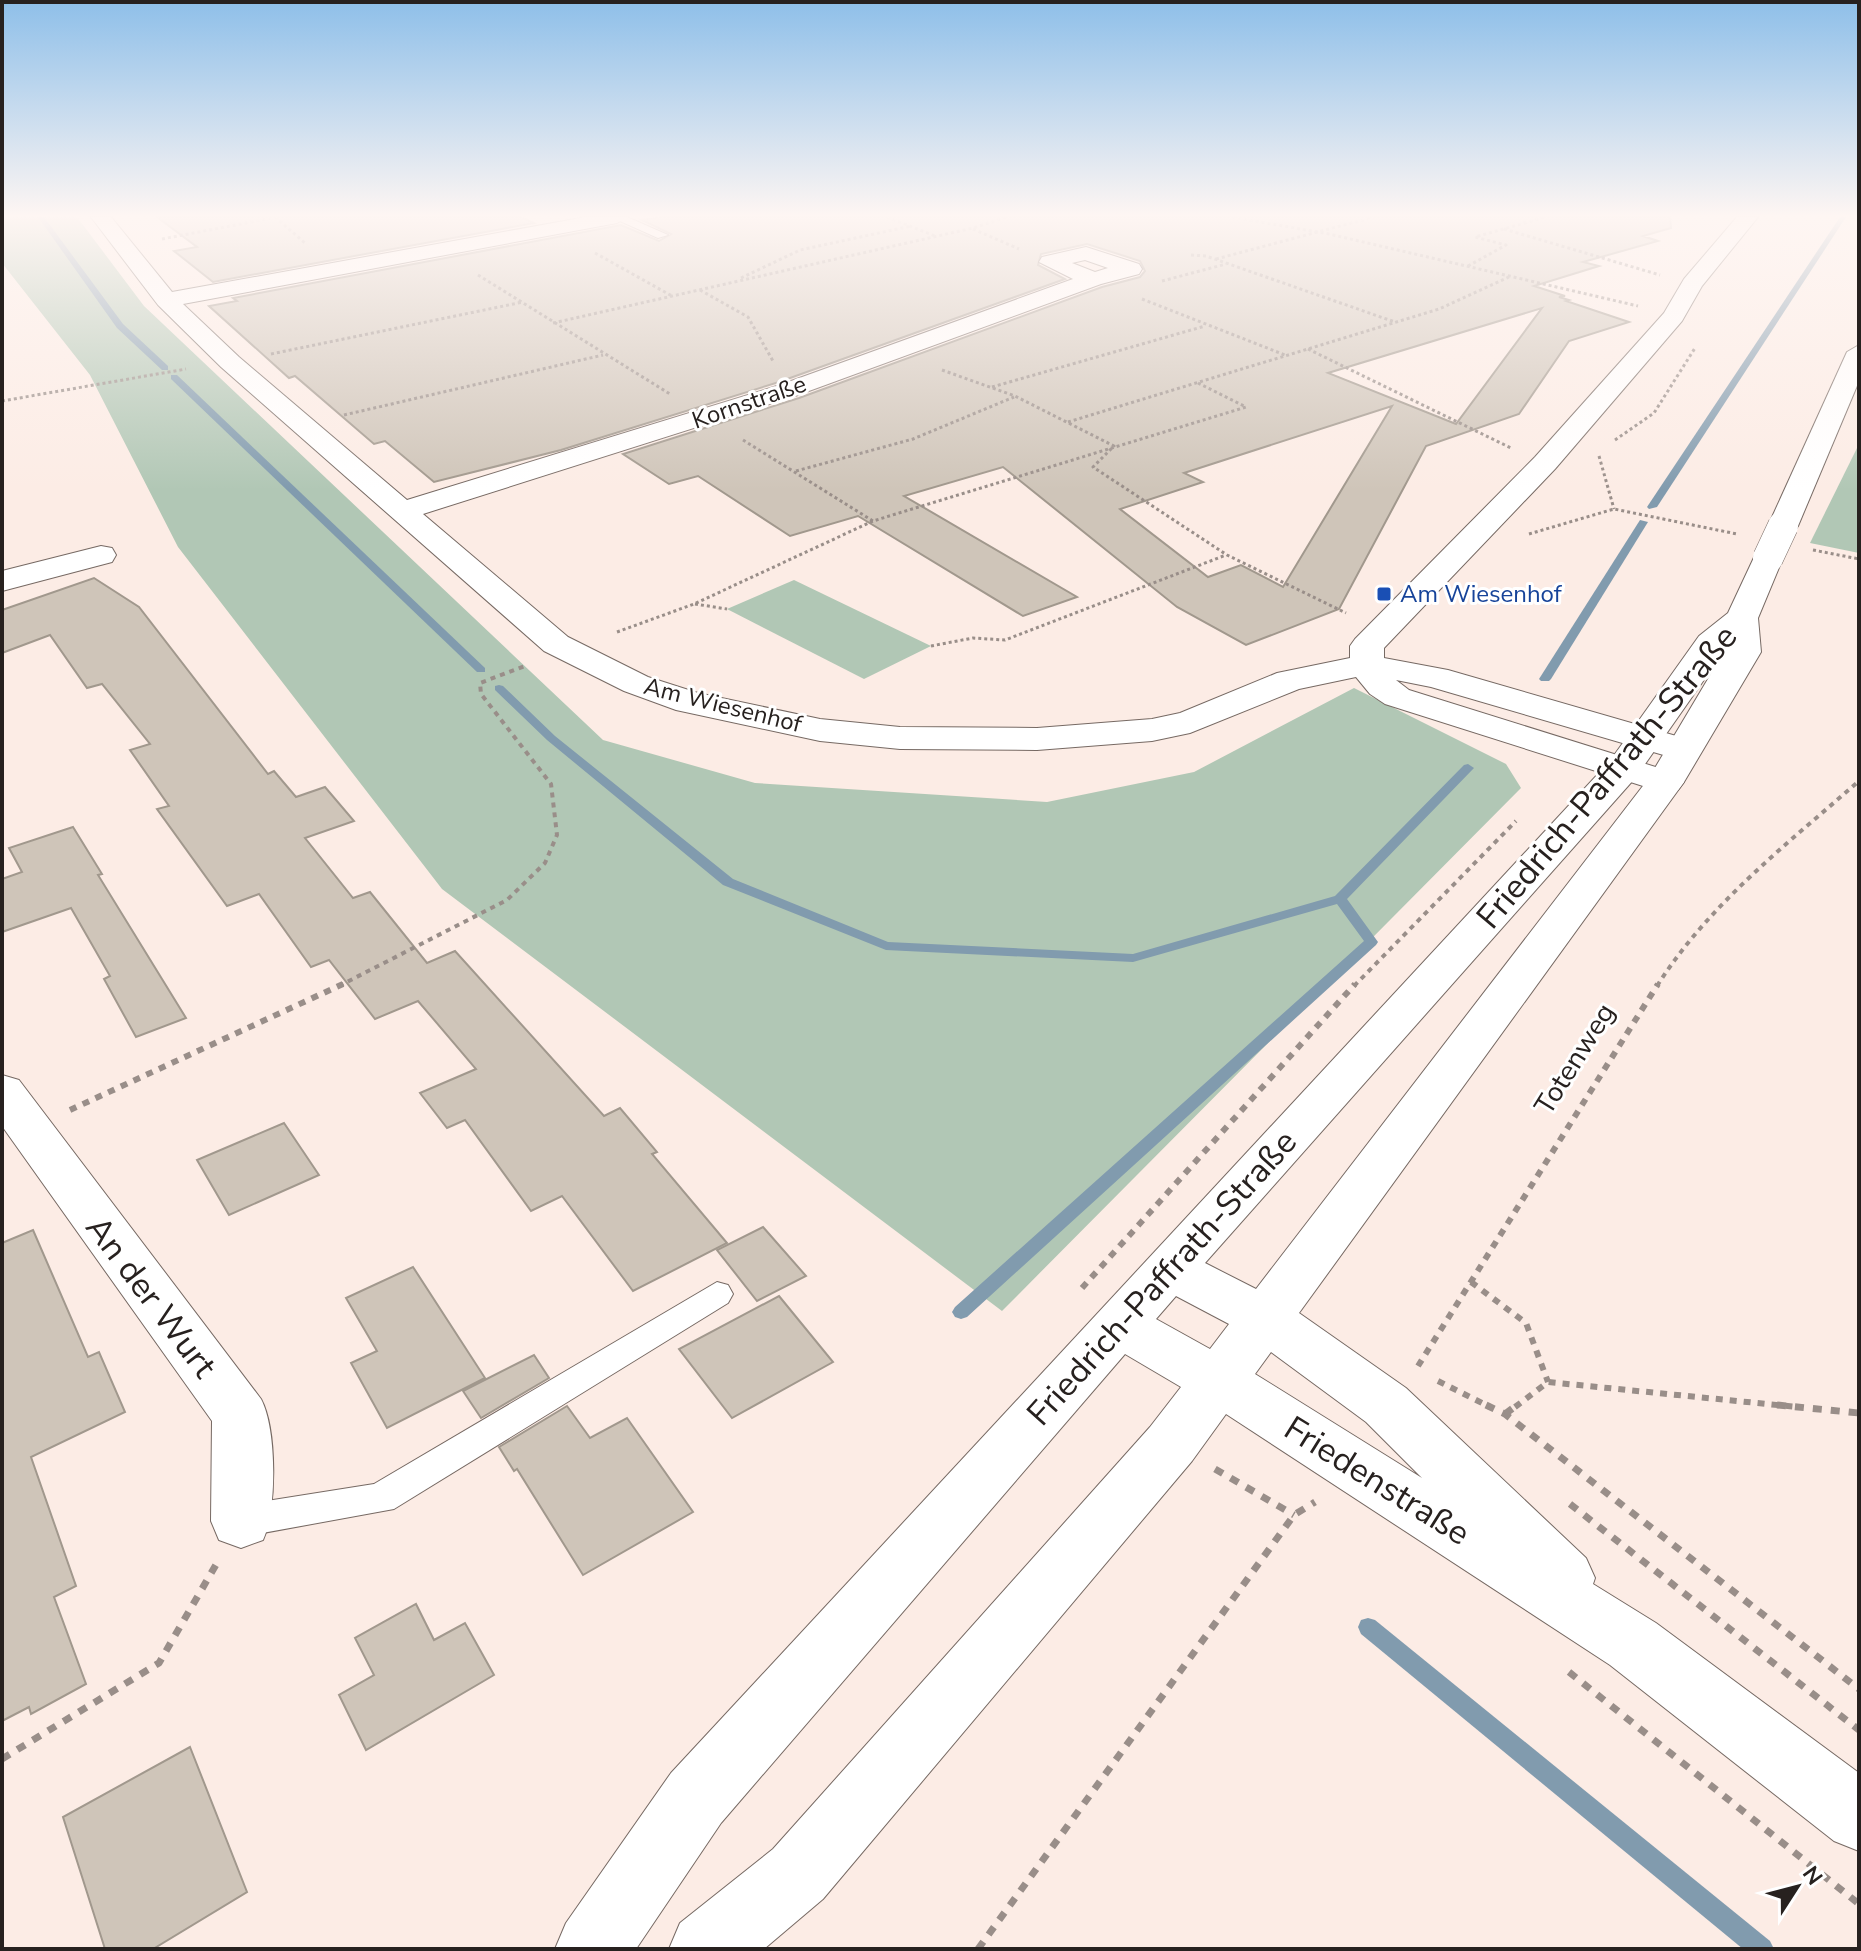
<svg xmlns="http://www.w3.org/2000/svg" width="1861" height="1951" viewBox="0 0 1861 1951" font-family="'Nunito Sans',sans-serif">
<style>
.green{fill:#b1c7b5}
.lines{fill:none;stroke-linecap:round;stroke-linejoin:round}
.stream{fill:#819bae;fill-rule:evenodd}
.building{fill:#cfc5b9;stroke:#a1988d;stroke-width:2;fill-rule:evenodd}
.lane-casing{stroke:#766963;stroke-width:2}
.street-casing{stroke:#766963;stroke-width:2}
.secondary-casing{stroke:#766963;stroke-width:2}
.path-far3{stroke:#998e89;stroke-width:3;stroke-dasharray:3 3;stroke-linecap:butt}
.path-far2{stroke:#998e89;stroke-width:4;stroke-dasharray:5 5;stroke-linecap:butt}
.path-far1{stroke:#998e89;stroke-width:6;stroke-dasharray:7 7;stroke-linecap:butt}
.path{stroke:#998e89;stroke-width:7;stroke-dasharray:9 9;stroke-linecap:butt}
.lane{fill:#fff;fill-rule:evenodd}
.street{fill:#fff;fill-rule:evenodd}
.secondary{fill:#fff;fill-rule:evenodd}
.secondary-bridge-casing{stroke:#766963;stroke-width:31;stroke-linecap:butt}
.secondary-bridge{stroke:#fff;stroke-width:30}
.transit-dot{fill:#1a4fb4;stroke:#fff;stroke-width:3}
.labels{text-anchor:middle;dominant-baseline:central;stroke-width:6;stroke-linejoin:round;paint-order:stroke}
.far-street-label{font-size:24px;fill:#27211f;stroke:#fff}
.far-transit-label{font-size:24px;fill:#164399;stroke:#fff;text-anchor:start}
.street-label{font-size:28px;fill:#27211f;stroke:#fff}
.near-street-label{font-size:34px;fill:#27211f;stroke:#fff}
</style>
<rect width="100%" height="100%" fill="#fcece5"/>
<g class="green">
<path d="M 2,217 L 77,217 L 144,306 L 603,740 L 755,783 L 1047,802 L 1194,772 L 1354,688 L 1506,764 L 1521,788 L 1002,1311 L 442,889 L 178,547 L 90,375 L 2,263 Z"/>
<path d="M 1859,444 L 1859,553 L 1810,543 Z"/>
<path d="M 794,580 L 931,646 L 864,679 L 727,609 Z"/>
</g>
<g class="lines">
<g class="stream">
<path d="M 38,217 L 44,217 L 123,324 L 168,366 L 168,370 L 162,370 L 117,328 Z"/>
<path d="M 1840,217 L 1846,217 L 1657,507 L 1649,509 L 1647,507 Z"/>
<path d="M 171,375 L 177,375 L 485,668 L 485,672 L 477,672 L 171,379 Z"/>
<path d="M 1640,520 L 1648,522 L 1551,679 L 1549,681 L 1541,681 L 1539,679 Z"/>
<path d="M 499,685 L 503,686 L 555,736 L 733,879 L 888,942 L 1133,954 L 1335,896 L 1464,765 L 1468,764 L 1474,768 L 1347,899 L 1378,942 L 1376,945 L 967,1317 L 961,1319 L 955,1317 L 952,1312 L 955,1307 L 1364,941 L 1337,904 L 1133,962 L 886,950 L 723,885 L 547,740 L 495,690 L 495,686 Z"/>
<path d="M 1368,1618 L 1375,1620 L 1770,1941 L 1774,1949 L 1743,1949 L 1361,1634 L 1358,1627 L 1361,1620 Z"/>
</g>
</g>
<g class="building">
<path d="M 157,217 L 521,217 L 534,223 L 213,282 L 174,251 L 197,247 Z"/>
<path d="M 662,217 L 1670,217 L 1671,228 L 1643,236 L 1658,241 L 1583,262 L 1599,266 L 1534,286 L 1565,296 L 1559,297 L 1569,300 L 1566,301 L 1629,322 L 1569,341 L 1519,414 L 1426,446 L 1339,609 L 1246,645 L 1177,607 L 1003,467 L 904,496 L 1077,597 L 1023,616 L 858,516 L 790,536 L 698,476 L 669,484 L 623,454 L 799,398 L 1102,287 L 1140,277 L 1145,271 L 1140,261 L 1087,244 L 1041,254 L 1038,265 L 1065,279 L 779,382 L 561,450 L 434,482 L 385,441 L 374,444 L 295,376 L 289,378 L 209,306 L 237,301 L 233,298 L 621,225 L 659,241 L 671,234 L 642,220 ZM 1542,308 L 1456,424 L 1328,373 ZM 1392,406 L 1283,587 L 1241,565 L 1208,577 L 1120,509 L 1203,482 L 1184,473 Z"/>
<path d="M 94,578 L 139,607 L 268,774 L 274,771 L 296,797 L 325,787 L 354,821 L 305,838 L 353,898 L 370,892 L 427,963 L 455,951 L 604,1116 L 620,1108 L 657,1152 L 652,1154 L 727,1243 L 633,1291 L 562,1196 L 531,1211 L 465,1120 L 447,1128 L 420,1093 L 476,1069 L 418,1001 L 375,1019 L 329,960 L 311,967 L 259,894 L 227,906 L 157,809 L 169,806 L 130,750 L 150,744 L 102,684 L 87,688 L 50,635 L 2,653 L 2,610 Z"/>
<path d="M 73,827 L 102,874 L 98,875 L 186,1018 L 136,1037 L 104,979 L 110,976 L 71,908 L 2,932 L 2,879 L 22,872 L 9,848 Z"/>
<path d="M 284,1123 L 319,1175 L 229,1215 L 197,1160 Z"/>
<path d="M 763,1227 L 806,1276 L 757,1301 L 717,1250 Z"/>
<path d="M 33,1230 L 88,1357 L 99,1352 L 125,1412 L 31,1457 L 76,1586 L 54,1597 L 86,1684 L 31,1714 L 29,1707 L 2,1721 L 2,1243 Z"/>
<path d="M 413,1267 L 485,1378 L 387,1428 L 351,1363 L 377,1351 L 346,1298 Z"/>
<path d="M 779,1296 L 833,1362 L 732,1418 L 679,1349 Z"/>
<path d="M 534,1355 L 549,1378 L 481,1418 L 463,1391 Z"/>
<path d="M 567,1406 L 590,1438 L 627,1418 L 693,1512 L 583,1575 L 517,1469 L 514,1471 L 499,1447 Z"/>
<path d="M 416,1604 L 434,1640 L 465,1623 L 494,1675 L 366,1750 L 339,1695 L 374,1675 L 355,1638 Z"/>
<path d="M 190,1747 L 247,1892 L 153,1949 L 105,1949 L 63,1817 Z"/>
</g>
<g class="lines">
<g class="lane-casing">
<g id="lane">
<path d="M 611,217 L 627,217 L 668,235 L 658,238 Z"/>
<path d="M 717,1282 L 728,1285 L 733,1294 L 728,1303 L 394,1509 L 241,1537 L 228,1532 L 223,1521 L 228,1510 L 241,1505 L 374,1484 Z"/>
</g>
</g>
<g class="street-casing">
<g id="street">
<path d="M 91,217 L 111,217 L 172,292 L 586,217 L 627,217 L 617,223 L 183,304 L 239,357 L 407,500 L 780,385 L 1073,279 L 1039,262 L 1042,257 L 1086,247 L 1139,264 L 1142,269 L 1139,274 L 1101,284 L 798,395 L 423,514 L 568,637 L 648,677 L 698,693 L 820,719 L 900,727 L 1037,728 L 1152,719 L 1180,713 L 1277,673 L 1350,658 L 1350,646 L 1355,639 L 1535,457 L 1664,313 L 1684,279 L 1737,217 L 1758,217 L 1702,286 L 1682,321 L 1555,469 L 1384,648 L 1384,658 L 1448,670 L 1697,742 L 1702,750 L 1697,758 L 1684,761 L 1431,687 L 1396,680 L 1409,690 L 1678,774 L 1684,782 L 1678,790 L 1665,793 L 1385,704 L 1370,694 L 1356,677 L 1299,689 L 1190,733 L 1152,741 L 1037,750 L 900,749 L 820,741 L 676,710 L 624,691 L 544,651 L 221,367 L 158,305 ZM 1085,260 L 1108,268 L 1095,272 L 1072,263 Z"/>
<path d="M 101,546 L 112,548 L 116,555 L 112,562 L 2,591 L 2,571 Z"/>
<path d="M 2,1075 L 19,1080 L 261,1399 C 277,1429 277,1510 263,1540 L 241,1548 L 219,1540 L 211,1521 L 212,1421 L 2,1126 Z"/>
</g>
</g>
<g class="secondary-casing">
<g id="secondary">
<path d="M 1859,345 L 1859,381 L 1798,526 L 1794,532 L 1772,532 L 1768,526 L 1847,352 Z"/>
<path d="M 1768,549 L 1779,551 L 1783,558 L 1758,618 L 1761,652 L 1684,782 L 1299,1313 L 1406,1388 L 1586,1558 L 1595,1578 L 1593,1584 L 1656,1623 L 1859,1773 L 1859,1851 L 1834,1841 L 1610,1665 L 1226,1414 L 1192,1461 L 823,1899 L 764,1949 L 669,1949 L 680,1923 L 773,1849 L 1150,1427 L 1181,1387 L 1125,1354 L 721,1823 L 636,1949 L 555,1949 L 566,1923 L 671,1773 L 1610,761 L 1699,636 L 1728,613 L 1757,551 ZM 1727,647 L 1649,778 L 1256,1289 L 1205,1263 L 1636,777 ZM 1176,1296 L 1229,1324 L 1210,1349 L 1156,1319 ZM 1271,1352 L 1366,1422 L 1422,1478 L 1255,1374 Z"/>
</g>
</g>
<g class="path-far3">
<path d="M 275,217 L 305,243"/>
<path d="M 887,217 L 935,236"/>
<path d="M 1232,217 L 1329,234 L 1638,306"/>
<path d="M 973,229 L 1019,249"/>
<path d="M 1504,229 L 1660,275"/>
<path d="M 162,239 L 277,217"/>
<path d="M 595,253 L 672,296"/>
<path d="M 1191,255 L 1206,256 L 1395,322"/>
<path d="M 1216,259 L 1374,217"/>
<path d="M 1468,266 L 1506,245 L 1475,237 L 1546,217"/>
<path d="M 478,275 L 670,394"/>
<path d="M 741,278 L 800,250 L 911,226"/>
<path d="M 1162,281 L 1226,264"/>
<path d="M 700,290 L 748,317 L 773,361"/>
<path d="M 1142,299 L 1285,355"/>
<path d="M 553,323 L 973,228 L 1007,217"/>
<path d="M 1308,349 L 1511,448"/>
<path d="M 271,354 L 523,302"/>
<path d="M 942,370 L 1015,396 L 1114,446 L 1093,467 L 1227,555 L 1346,613"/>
<path d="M 992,387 L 1205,326"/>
<path d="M 2,401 L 186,369"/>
<path d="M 344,415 L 603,355"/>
<path d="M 1068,422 L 1439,309 L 1509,277"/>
<path d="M 743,440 L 873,521"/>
<path d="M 1615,440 L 1654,413 L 1695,348"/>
<path d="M 1599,456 L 1614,509"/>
<path d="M 796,471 L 913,439 L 1014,397"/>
<path d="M 1529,534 L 1614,509 L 1737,534"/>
<path d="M 1813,550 L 1859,559"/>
<path d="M 695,604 L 727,609"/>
<path d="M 617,632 L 694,604 L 873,521 L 1246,407 L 1198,383"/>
<path d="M 931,646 L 973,638 L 1005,640 L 1226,555"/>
</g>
<g class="path-far2">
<path d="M 339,986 L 507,900 L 545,863 L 557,835 L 551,784 L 481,694 L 480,683 L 525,666"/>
<path d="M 1354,986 L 1516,821"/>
<path d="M 1657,986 C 1708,905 1787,844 1859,781"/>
</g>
<g class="path-far1">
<path d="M 70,1110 L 343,984"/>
<path d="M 1471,1282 L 1526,1323 L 1548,1382"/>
<path d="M 1082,1288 L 1355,984"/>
<path d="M 1418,1366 L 1658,984"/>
<path d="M 1438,1381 L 1490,1407"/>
<path d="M 1515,1407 L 1548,1382 L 1797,1407"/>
</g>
<g class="path">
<path d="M 1486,1405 L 1505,1414 L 1859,1689"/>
<path d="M 1777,1405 L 1859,1413"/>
<path d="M 1505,1414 L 1517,1405"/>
<path d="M 1215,1469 L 1294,1515"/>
<path d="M 1570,1504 L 1859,1730"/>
<path d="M 1569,1672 L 1859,1904"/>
<path d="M 2,1759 L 159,1663 L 217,1563"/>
<path d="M 978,1949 L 1294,1515 L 1315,1502"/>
</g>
<use href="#lane" class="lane"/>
<use href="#street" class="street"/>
<use href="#secondary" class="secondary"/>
<g class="secondary-bridge-casing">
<path id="secondary-bridge" d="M 1768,558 L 1783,526"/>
</g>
<use href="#secondary-bridge" class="secondary-bridge"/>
</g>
<linearGradient id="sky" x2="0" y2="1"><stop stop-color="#8ebfe9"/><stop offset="0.44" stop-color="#fef6f3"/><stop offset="1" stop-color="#fef6f3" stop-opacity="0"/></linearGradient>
<rect width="1861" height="490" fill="url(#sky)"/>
<rect class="transit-dot" x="1376" y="586" width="16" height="16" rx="4"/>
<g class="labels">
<g class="far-street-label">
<text transform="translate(749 402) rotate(-19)">Kornstraße</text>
<text transform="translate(723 705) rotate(14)">Am Wiesenhof</text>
</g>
<g class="far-transit-label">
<text x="1400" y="594">Am Wiesenhof</text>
</g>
<g class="street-label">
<text transform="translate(1575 1059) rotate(-58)">Totenweg</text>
</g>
<g class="near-street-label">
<text transform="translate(1607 777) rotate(-50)">Friedrich-Paffrath-Straße</text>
<text transform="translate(1162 1278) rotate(-48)">Friedrich-Paffrath-Straße</text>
<text transform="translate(151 1297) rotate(53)">An der Wurt</text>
<text transform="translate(1377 1481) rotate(32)">Friedenstraße</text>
</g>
</g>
<rect width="1861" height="1951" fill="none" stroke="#27211f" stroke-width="8"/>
<g transform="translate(1797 1887) rotate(54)" stroke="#ffffff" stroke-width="6" paint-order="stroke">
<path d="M0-6L14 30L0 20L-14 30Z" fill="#27211f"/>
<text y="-12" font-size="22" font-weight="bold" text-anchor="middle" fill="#27211f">N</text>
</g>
</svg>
